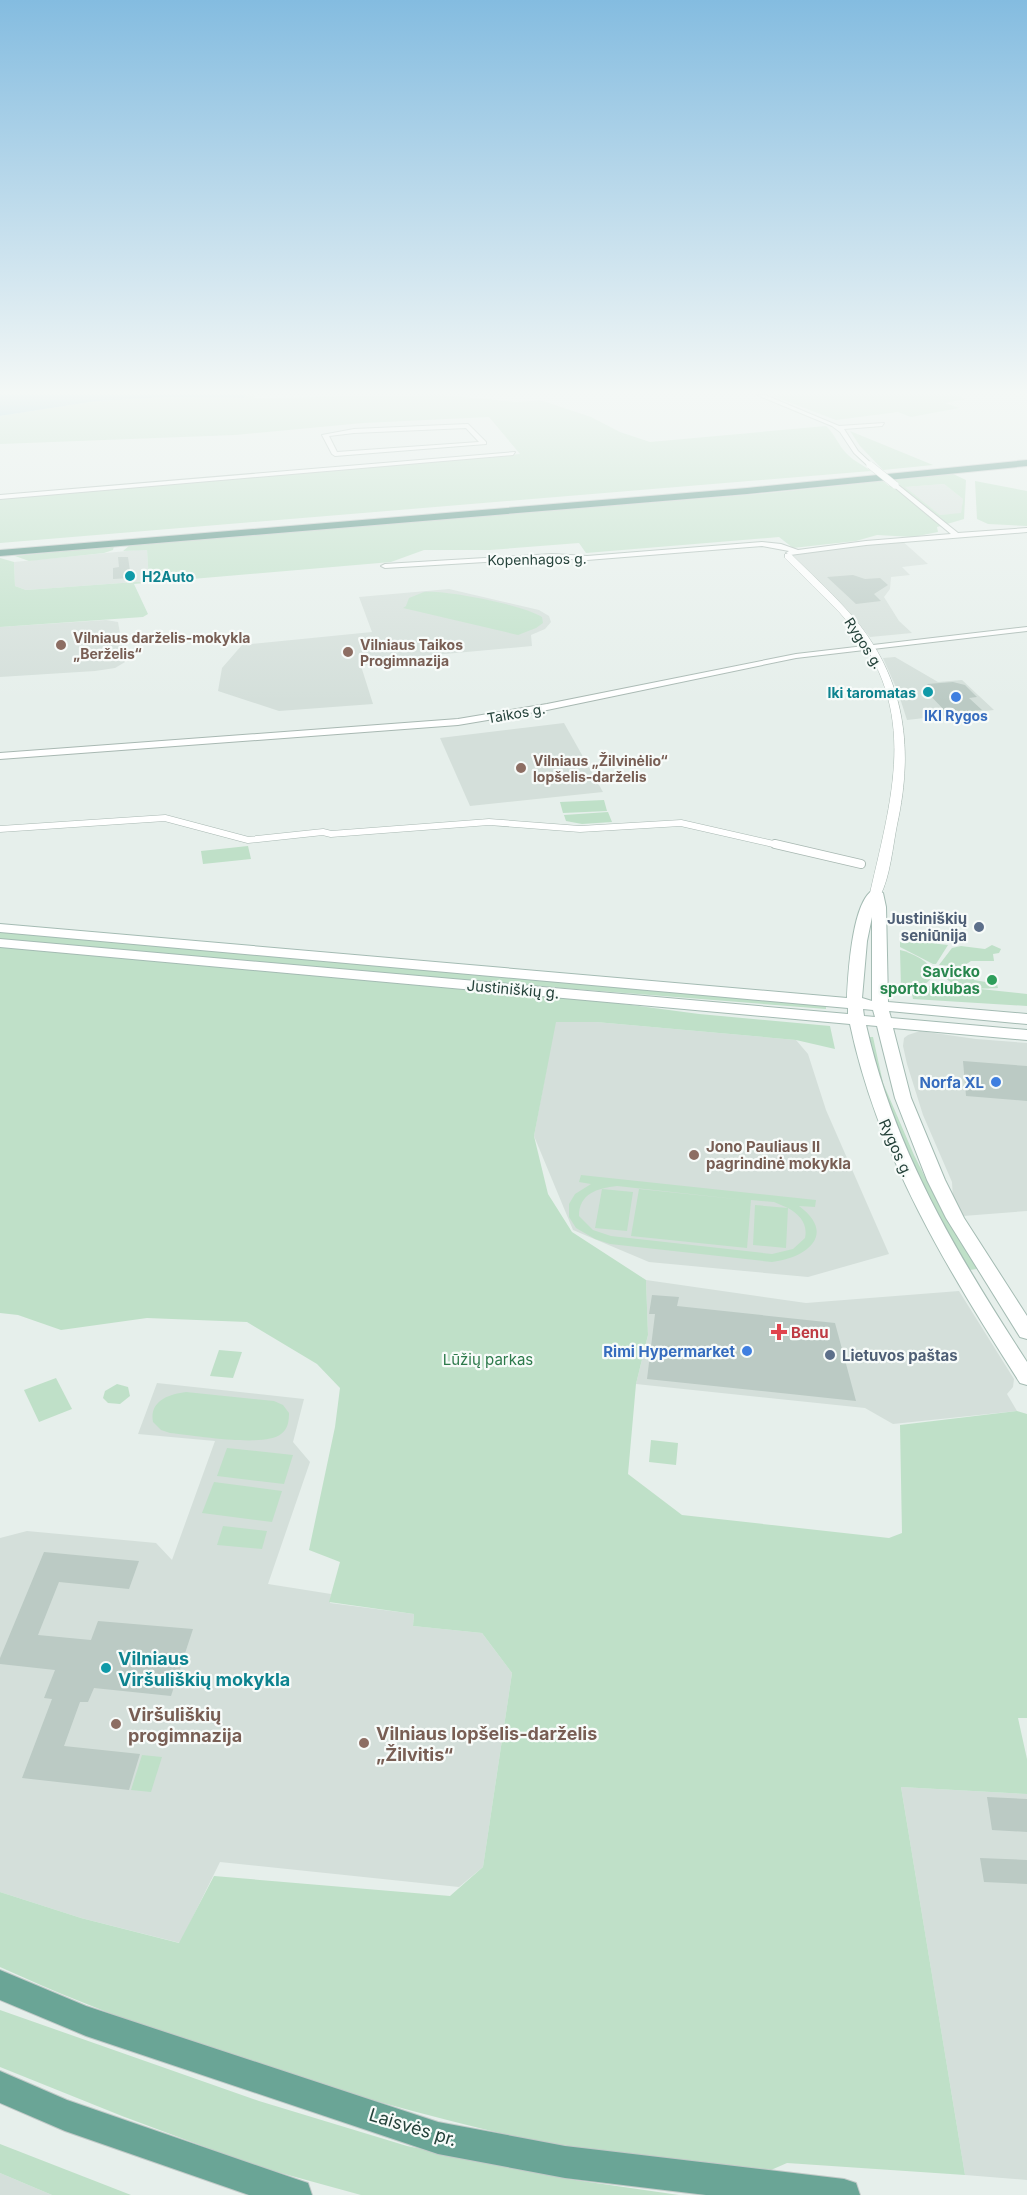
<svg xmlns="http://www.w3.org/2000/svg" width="1027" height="2195" viewBox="0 0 1027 2195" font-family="Inter,sans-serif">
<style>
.built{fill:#d4dfda}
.green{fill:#bfe0c8;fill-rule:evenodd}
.water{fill:#8ec9d4}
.building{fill:#bbcac4}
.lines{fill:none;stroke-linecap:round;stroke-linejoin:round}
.pedestrian-far1-casing{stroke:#a8b8b2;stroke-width:7}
.pedestrian-casing{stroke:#a8b8b2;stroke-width:10}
.minor-casing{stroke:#a8b8b2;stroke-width:2}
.tertiary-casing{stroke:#a8b8b2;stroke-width:1}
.secondary-casing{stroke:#a4bbb3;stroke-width:2}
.primary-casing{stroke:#c2cac8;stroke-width:2}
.trunk-casing{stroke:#c2cac8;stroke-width:2}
.pedestrian-far1{stroke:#fff;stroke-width:6}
.pedestrian{stroke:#fff;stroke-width:8}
.minor{fill:#fff;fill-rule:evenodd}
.tertiary{fill:#fff;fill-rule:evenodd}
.secondary{fill:#fff;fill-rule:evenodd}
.primary{fill:#6aa596;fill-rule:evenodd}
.trunk{fill:#4c8a7c;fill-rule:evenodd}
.minor-bridge-casing{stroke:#a8b8b2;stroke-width:8;stroke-linecap:butt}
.minor-bridge{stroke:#fff;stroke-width:7}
.culture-dot{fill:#0f9aa8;stroke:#f7fbf9;stroke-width:2}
.education-dot{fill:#8d6e63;stroke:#f7fbf9;stroke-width:2}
.shop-dot{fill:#3f7fe0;stroke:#f7fbf9;stroke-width:2}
.service-dot{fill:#5c6f8a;stroke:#f7fbf9;stroke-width:2}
.leisure-dot{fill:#2e9e5b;stroke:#f7fbf9;stroke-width:2}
.health-dot{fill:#e0444e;stroke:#f7fbf9;stroke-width:2}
.labels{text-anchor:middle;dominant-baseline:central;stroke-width:4.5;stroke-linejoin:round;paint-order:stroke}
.far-street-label{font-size:14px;fill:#24423a;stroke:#f7fbf9}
.far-culture-label{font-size:14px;font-weight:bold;fill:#0d838f;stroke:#f7fbf9;text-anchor:start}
.far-education-label{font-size:14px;font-weight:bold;fill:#785e54;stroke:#f7fbf9;text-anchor:start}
.far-shop-label{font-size:14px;font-weight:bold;fill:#366cbe;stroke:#f7fbf9}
.service-label{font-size:15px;font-weight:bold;fill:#4e5e75;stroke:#f7fbf9;text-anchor:end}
.leisure-label{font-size:15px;font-weight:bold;fill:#27864d;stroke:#f7fbf9;text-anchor:end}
.street-label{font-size:15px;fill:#24423a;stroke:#f7fbf9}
.shop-label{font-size:15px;font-weight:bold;fill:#366cbe;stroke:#f7fbf9;text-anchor:end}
.education-label{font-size:15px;font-weight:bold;fill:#785e54;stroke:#f7fbf9;text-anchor:start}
.health-label{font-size:15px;font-weight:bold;fill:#be3a42;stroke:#f7fbf9;text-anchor:start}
.park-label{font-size:15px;fill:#2d7a4b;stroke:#f7fbf9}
.near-culture-label{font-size:18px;font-weight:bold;fill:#0d838f;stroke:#f7fbf9;text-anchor:start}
.near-education-label{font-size:18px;font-weight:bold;fill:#785e54;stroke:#f7fbf9;text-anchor:start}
.near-street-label{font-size:18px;fill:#24423a;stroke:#f7fbf9}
</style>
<rect width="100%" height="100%" fill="#e6efeb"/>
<g class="built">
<path d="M 944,484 L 963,499 L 961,514 L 940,515 L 904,487 Z"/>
<path d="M 901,540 L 928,564 L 902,567 L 910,575 L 891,577 L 890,589 L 884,597 L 899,621 L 912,633 L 870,637 L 842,605 L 792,556 L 793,554 Z"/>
<path d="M 147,549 L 149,581 L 26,590 L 15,586 L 14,562 Z"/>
<path d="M 449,589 L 539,610 L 549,616 L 551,622 L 545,629 L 531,635 L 532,646 L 390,659 L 379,664 L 361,666 L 373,704 L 279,711 L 218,691 L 222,668 L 242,645 L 372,632 L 359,597 Z"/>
<path d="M 106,620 L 118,622 L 125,662 L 115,668 L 95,671 L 0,677 L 0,627 Z"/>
<path d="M 895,657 L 938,682 L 962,680 L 994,710 L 907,720 L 898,692 L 883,658 Z"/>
<path d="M 564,723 L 603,792 L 470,806 L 440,738 Z"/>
<path d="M 555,1022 L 596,1022 L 796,1040 L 808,1054 L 826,1110 L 889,1254 L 808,1277 L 649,1262 L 573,1230 L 534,1136 Z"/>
<path d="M 920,1031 L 976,1039 L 1027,1043 L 1027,1211 L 963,1216 L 953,1199 L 952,1182 L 923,1115 L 907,1064 L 903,1046 L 904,1038 L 908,1035 Z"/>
<path d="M 646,1280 L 806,1303 L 959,1291 L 1014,1379 L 1013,1387 L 1007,1394 L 1017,1411 L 893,1424 L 865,1408 L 636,1384 L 648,1335 Z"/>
<path d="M 157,1383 L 304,1399 L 293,1442 L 310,1462 L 268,1584 L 331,1594 L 330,1603 L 414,1614 L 413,1626 L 482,1633 L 512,1673 L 483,1867 L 459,1887 L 220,1862 L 180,1943 L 81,1918 L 0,1892 L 0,1538 L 27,1531 L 156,1543 L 172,1560 L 215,1441 L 138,1434 Z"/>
<path d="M 901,1787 L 1027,1794 L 1027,2180 L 965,2175 Z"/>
<path d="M 0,2173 L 52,2195 L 0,2195 Z"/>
</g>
<g class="green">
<path d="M 245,395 L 254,395 L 254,398 L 443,395 L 517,402 L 540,400 L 591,417 L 620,432 L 650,442 L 826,426 C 835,434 838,445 847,454 C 855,462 863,465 871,471 L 0,543 L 0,498 L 520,454 L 489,417 L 363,423 L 235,435 L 0,444 L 0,416 L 97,401 L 169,397 L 244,398 Z"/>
<path d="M 770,395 L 955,395 L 965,399 L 945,403 L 959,408 L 911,417 L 898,412 L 836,420 Z"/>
<path d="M 850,431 L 933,465 L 883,470 L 860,446 Z"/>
<path d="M 953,474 L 966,480 L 964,519 L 937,527 L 938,532 L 913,537 L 877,535 L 856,541 L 793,548 L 779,537 L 586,553 L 579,543 L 490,550 L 424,550 L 391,562 L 134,584 L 148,614 L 143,617 L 0,627 L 0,558 L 14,562 L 15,586 L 26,590 L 149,581 L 147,550 L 123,551 L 130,545 L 769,493 L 883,481 L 889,486 L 900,485 L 895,480 ZM 944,484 L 963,499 L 961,513 L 940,515 L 905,487 Z"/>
<path d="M 975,481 L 1027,491 L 1027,526 L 988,524 L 977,519 Z"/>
<path d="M 114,546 L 113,550 L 104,553 L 29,561 L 15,556 Z"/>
<path d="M 424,592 C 446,590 523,605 542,617 L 543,623 L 536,628 L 518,635 L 403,608 L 406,606 L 409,598 Z"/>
<path d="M 604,800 L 607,811 L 563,813 L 560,802 Z"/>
<path d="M 608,812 L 612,822 L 582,824 L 566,821 L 564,815 Z"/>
<path d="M 248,846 L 251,859 L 203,864 L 201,851 Z"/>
<path d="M 900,931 L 930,943 L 948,945 L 936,964 L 933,964 L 900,947 Z"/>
<path d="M 0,932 L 826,1006 L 826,1009 L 498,983 L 0,939 Z"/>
<path d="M 992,945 L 1001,949 L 999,953 L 993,954 L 994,961 L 971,961 L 962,967 L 939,965 L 952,948 L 961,946 L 985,949 Z"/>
<path d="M 0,946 L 586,999 L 699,1014 L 830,1026 L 835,1049 L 796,1040 L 596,1022 L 556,1022 L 534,1136 L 548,1194 L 572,1232 L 646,1280 L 648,1335 L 636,1384 L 628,1474 L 682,1515 L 889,1538 L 902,1533 L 900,1425 L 1017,1411 L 1027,1414 L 1027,1718 L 1018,1718 L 1027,1759 L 1027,1794 L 901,1787 L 965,2175 L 787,2163 L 771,2170 C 706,2163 641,2159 577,2149 C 512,2138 447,2120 383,2103 C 253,2067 123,2023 0,1967 L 0,1892 L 81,1918 L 179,1943 L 214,1876 L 450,1896 L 483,1867 L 512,1673 L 482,1633 L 413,1626 L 414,1614 L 329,1602 L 340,1562 L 309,1550 L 335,1427 L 340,1388 L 317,1364 L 247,1322 L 147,1318 L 61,1330 L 18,1315 L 0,1313 Z"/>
<path d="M 900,950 C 913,953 928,961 934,972 C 931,984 916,990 904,991 L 901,988 Z"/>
<path d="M 940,967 L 973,968 L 974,980 L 997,984 L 998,988 C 983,989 944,991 940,967 Z"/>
<path d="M 930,986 L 952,986 L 1027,994 L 1027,1006 L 913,999 L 912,994 Z"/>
<path d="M 869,1037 L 873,1037 L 883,1083 L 914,1155 L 940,1207 L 977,1269 L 969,1270 L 939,1220 L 886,1104 Z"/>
<path d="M 581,1175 L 816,1200 L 815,1207 L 799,1206 C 837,1234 807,1258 772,1262 L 610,1244 L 595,1239 L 576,1228 L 569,1217 L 569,1204 L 575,1194 L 591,1184 L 579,1182 ZM 617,1186 L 745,1200 L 639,1189 L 631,1236 L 747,1248 L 751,1200 L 774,1202 L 788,1208 L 755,1205 L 753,1245 L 786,1248 L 788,1208 C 800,1215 808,1224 805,1238 L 793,1249 L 772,1254 L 611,1236 L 593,1230 L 579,1216 C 579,1194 597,1188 617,1186 Z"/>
<path d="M 602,1189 L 633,1192 L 627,1231 L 595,1228 Z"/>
<path d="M 219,1350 L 242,1352 L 233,1378 L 210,1376 Z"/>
<path d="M 56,1378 L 72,1409 L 39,1422 L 24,1390 Z"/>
<path d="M 117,1384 L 128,1387 L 130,1396 L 120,1404 L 108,1403 L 103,1398 L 105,1391 Z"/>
<path d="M 186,1392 L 274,1401 L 283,1405 L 289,1413 C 289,1421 288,1429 281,1434 C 264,1448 193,1435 170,1433 L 161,1430 L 153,1422 C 149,1401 169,1394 186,1392 Z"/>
<path d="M 651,1440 L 678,1443 L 676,1465 L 649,1462 Z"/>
<path d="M 227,1448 L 293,1455 L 284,1484 L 217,1476 Z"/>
<path d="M 214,1482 L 282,1491 L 272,1522 L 202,1513 Z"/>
<path d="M 223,1526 L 267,1531 L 262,1549 L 217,1545 Z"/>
<path d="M 142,1755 L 162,1757 L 151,1792 L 131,1790 Z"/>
<path d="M 0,2010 L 259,2101 L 407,2146 L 568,2179 L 679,2195 L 361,2195 L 259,2167 L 122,2116 L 0,2067 Z"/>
<path d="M 0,2144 L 131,2195 L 52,2195 L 0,2173 Z"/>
</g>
<path class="water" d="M 0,395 L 245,395 L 244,398 L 169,397 L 97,401 L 0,416 Z"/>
<g class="building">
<path d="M 118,557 L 128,557 L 131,578 L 113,579 L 113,568 L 119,567 Z"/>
<path d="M 853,575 L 865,579 L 880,578 L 888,585 L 874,594 L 881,601 L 856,604 L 827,577 Z"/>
<path d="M 953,682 L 965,685 L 977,697 L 969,698 L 982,710 L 947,713 L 925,690 L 931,689 L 927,684 Z"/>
<path d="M 963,1061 L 1027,1066 L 1027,1101 L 966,1096 Z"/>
<path d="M 652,1295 L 679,1297 L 677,1306 L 835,1323 L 856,1401 L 647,1379 L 655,1314 L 649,1314 Z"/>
<path d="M 44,1552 L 139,1561 L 129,1589 L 59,1582 L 38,1635 L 91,1640 L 98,1621 L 193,1629 L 171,1696 L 94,1688 L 88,1702 L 80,1702 L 64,1746 L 140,1754 L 129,1790 L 22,1778 L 52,1699 L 44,1698 L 55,1670 L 0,1664 L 0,1658 Z"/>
<path d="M 987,1797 L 1027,1799 L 1027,1832 L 992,1830 Z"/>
<path d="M 980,1858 L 1027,1860 L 1027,1884 L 984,1882 Z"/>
</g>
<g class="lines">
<g class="pedestrian-far1-casing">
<path id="pedestrian-far1" d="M 0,829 L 165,818 L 248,840 L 323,832 L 331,834 L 489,822 L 580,829 L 681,823 L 782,846"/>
</g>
<g class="pedestrian-casing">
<path id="pedestrian" d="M 775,844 L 861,864"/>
</g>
<g class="minor-casing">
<g id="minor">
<path d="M 757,395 L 765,395 L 839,426 L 884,423 L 882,426 L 844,429 L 858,451 L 873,465 L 868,466 L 854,453 L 840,432 L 832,426 Z"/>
<path d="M 468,424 L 486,442 L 486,444 L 335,456 L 332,454 L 322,435 L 354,429 ZM 466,428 L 479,442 L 337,452 L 329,436 L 354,433 Z"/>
<path d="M 515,452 L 513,455 L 0,499 L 0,495 Z"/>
<path d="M 893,484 L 897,484 L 958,533 L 1027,528 L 1027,532 L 866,545 L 790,555 L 786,553 L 789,551 L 762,546 L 587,560 L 552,558 L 385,568 L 381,566 L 385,564 L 552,554 L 587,556 L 762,542 L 781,544 L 798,550 L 866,541 L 951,534 L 893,486 Z"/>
<path d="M 1027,627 L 1027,631 L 796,658 L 547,710 L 458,725 L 0,759 L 0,753 L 458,719 L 547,704 L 796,654 Z"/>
</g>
</g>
<g class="tertiary-casing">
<path id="tertiary" d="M 785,554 L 791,554 C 809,572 829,590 846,609 C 904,672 915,744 897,825 C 893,845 890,878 880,896 L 876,897 L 870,893 C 894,788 921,703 840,613 C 822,594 803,576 785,558 Z"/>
</g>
<g class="secondary-casing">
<path id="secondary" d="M 876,889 L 883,893 L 886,907 L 888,1002 L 1027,1014 L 1027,1024 L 889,1011 L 891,1018 L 1027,1030 L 1027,1040 L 893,1028 L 911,1098 L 945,1180 L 964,1218 L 1027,1316 L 1027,1339 L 1020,1337 L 946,1218 L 927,1180 L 895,1098 L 877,1026 L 866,1025 C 895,1152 957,1254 1027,1362 L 1027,1385 L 1020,1383 C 948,1270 878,1157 850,1024 L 0,947 L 0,939 L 848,1014 L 848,1008 L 0,932 L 0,924 L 847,998 C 848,977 852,895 876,889 ZM 872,917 L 872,1001 L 862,998 L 867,941 ZM 863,1009 L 873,1010 L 875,1017 L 864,1016 Z"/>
</g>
<g class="primary-casing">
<g id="primary">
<path d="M 0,1970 L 86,2006 L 438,2122 L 565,2146 L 844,2179 L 856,2183 L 860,2195 L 706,2195 L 565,2178 L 438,2154 L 86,2036 L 0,2000 Z"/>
<path d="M 0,2071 L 67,2100 L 296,2179 L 308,2183 L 312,2195 L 249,2195 L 65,2131 L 0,2103 Z"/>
</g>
</g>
<g class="trunk-casing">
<path id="trunk" d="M 1027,460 L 1027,466 L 747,494 L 0,556 L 0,550 L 747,488 Z"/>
</g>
<use href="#pedestrian-far1" class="pedestrian-far1"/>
<use href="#pedestrian" class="pedestrian"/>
<use href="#minor" class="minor"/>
<use href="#tertiary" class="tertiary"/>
<use href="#secondary" class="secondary"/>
<use href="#primary" class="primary"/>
<use href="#trunk" class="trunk"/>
<g class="minor-bridge-casing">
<path id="minor-bridge" d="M 870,465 L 895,485"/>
</g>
<use href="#minor-bridge" class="minor-bridge"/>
</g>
<linearGradient id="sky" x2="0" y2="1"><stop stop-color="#84bce0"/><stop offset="0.56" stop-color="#f4f8f6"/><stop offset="1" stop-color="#f4f8f6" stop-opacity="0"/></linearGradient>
<rect width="1027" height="702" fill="url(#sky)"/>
<g class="culture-dot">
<circle cx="130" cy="576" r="6"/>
<circle cx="928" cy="692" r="6"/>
<circle cx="106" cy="1668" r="6"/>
</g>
<g class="education-dot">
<circle cx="61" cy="645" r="6"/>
<circle cx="348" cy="652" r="6"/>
<circle cx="521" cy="768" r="6"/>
<circle cx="694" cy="1155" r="6"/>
<circle cx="116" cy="1724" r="6"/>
<circle cx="364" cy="1743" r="6"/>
</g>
<g class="shop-dot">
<circle cx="956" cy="697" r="6"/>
<circle cx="996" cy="1082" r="6"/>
<circle cx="747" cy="1351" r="6"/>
</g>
<g class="service-dot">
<circle cx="979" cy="927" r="6"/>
<circle cx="830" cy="1355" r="6"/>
</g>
<circle class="leisure-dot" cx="992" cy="980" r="6"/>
<path class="health-dot" d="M776 1323h6v6h6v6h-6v6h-6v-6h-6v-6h6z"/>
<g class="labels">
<g class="far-street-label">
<text transform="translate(537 559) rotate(-1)">Kopenhagos g.</text>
<text transform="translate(864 643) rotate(57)">Rygos g.</text>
<text transform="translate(516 713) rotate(-10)">Taikos g.</text>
</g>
<g class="far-culture-label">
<text x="142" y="576">H2Auto</text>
<text x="916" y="692" text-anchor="end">Iki taromatas</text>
</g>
<g class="far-education-label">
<text x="73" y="637">Vilniaus darželis-mokykla<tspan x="73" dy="16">„Berželis“</tspan></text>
<text x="360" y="644">Vilniaus Taikos<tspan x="360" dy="16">Progimnazija</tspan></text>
<text x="533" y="760">Vilniaus „Žilvinėlio“<tspan x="533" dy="16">lopšelis-darželis</tspan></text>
</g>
<g class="far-shop-label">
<text x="956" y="715">IKI Rygos</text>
</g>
<g class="service-label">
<text x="967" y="918">Justiniškių<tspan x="967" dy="17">seniūnija</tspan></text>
<text x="842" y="1355" text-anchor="start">Lietuvos paštas</text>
</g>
<g class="leisure-label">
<text x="980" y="971">Savicko<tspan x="980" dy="17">sporto klubas</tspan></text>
</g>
<g class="street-label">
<text transform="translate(513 989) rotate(5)">Justiniškių g.</text>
<text transform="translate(896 1148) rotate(66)">Rygos g.</text>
</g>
<g class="shop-label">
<text x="984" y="1082">Norfa XL</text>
<text x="735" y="1351">Rimi Hypermarket</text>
</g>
<g class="education-label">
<text x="706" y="1146">Jono Pauliaus II<tspan x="706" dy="17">pagrindinė mokykla</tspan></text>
</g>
<g class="health-label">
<text x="791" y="1332">Benu</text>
</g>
<g class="park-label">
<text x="488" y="1359">Lūžių parkas</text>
</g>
<g class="near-culture-label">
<text x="118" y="1658">Vilniaus<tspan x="118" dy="21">Viršuliškių mokykla</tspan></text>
</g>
<g class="near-education-label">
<text x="128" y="1714">Viršuliškių<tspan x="128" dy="21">progimnazija</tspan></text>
<text x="376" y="1733">Vilniaus lopšelis-darželis<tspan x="376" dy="21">„Žilvitis“</tspan></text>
</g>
<g class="near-street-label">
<text transform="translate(413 2127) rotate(17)">Laisvės pr.</text>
</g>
</g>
</svg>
